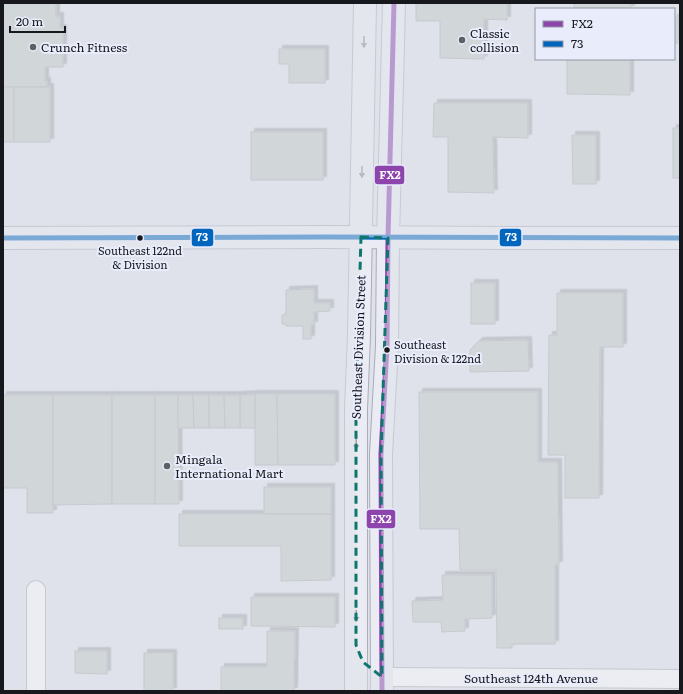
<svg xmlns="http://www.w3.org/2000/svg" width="683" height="694" viewBox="0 0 683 694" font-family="Literata,serif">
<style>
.building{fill:#c2c8c6;stroke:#aaadaf;filter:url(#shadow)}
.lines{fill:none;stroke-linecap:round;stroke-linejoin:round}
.minor-casing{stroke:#a7a9b0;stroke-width:20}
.major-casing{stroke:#a9acba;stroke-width:24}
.minor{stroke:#fafbfc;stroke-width:18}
.major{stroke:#ebecf3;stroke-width:22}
.bus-1-casing{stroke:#e8ecfb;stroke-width:8}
.bus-2-casing{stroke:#e8ecfb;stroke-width:8}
.bus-1{stroke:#8e44ad;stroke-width:5}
.bus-2{stroke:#0065bd;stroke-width:5}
.oneway{fill:#8c8d93}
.marked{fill:none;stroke:#0f766e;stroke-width:3;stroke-dasharray:8 5;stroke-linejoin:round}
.poi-dot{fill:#5d5f65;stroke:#e8ecfb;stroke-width:1.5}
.bus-dot{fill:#17181d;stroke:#e8ecfb;stroke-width:1.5}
.labels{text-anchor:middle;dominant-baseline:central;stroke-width:4;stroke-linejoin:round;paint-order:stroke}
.bus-label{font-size:11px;fill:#17181d;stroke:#e8ecfb}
.poi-label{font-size:12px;fill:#17181d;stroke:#e8ecfb;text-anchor:start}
.street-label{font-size:12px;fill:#17181d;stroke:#e8ecfb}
.line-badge{stroke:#e8ecfb;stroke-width:1.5}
.badge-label{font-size:11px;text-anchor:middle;font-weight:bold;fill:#fff}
</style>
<defs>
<filter id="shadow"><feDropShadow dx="3.5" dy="-3.5" stdDeviation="0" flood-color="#0004"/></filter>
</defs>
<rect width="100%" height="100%" fill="#dfe2ea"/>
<g class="building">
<path d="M 3,3 L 56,3 L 56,16 L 60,16 L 60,28 L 63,28 L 63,67 L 45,67 L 45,81 L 47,81 L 47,87 L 3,87 Z"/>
<path d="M 416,3 L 507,3 L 507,20 L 484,19 L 484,59 L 440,58 L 440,21 L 416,21 Z"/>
<rect x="574" y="3" width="57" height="6"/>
<rect x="674" y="18" width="4" height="25"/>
<path d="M 279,49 L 325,49 L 325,83 L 289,83 L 289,64 L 279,64 Z"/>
<path d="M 567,59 L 630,59 L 630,95 L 567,94 Z"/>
<rect x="3" y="87" width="11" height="55"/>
<rect x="14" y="87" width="36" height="55"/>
<path d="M 434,103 L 528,103 L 528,138 L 493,137 L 494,193 L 448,192 L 448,137 L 433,137 Z"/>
<rect x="673" y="128" width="7" height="50"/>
<rect x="251" y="132" width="72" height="48"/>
<path d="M 572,135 L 596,135 L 596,184 L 573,184 Z"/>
<rect x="471" y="283" width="24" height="41"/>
<path d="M 314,289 L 314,303 L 330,303 L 330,311 L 314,312 L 314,325 L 311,325 L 311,339 L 303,339 L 303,326 L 286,326 L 286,324 L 282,324 L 282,315 L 286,315 L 286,290 Z"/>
<path d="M 557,293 L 623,293 L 623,347 L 600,347 L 599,498 L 565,498 L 565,455 L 548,455 L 549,335 L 557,335 Z"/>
<path d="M 528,340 L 529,371 L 470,372 L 470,350 L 479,341 Z"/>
<path d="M 419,392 L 538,392 L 538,462 L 558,462 L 559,565 L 555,565 L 555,644 L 512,644 L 512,648 L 497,648 L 496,570 L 460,570 L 459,529 L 420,529 Z"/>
<path d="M 255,394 L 277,394 L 278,465 L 255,465 Z"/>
<path d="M 255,394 L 255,428 L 240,428 L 240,395 Z"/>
<path d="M 277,394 L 335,394 L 335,465 L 278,465 Z"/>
<path d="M 3,395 L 53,395 L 53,513 L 27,513 L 27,488 L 3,488 Z"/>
<path d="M 53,395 L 112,395 L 112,504 L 53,505 Z"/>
<rect x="112" y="395" width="43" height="109"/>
<path d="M 155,395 L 178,395 L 179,504 L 155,504 Z"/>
<path d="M 178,395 L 193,395 L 194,428 L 178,428 Z"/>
<path d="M 193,395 L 209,395 L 209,428 L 194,428 Z"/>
<path d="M 209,395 L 224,395 L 225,428 L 209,428 Z"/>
<path d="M 224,395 L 240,395 L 240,428 L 225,428 Z"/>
<rect x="264" y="487" width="67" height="27"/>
<path d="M 179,514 L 331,514 L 331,580 L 281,581 L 281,546 L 179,546 Z"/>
<path d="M 442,575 L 492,575 L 492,618 L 465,619 L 465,631 L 442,632 L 441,622 L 413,622 L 412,601 L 443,600 Z"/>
<path d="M 251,597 L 335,597 L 335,627 L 251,626 Z"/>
<rect x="219" y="618" width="24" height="11"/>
<path d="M 267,631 L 295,631 L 294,691 L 221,691 L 221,667 L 267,667 Z"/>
<path d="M 75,651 L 107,651 L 107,674 L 75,673 Z"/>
<rect x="144" y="653" width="29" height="38"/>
</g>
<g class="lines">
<g class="minor-casing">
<g id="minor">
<path d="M 382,677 L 680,679"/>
<path d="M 36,691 L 36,590"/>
</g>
</g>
<g class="major-casing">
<g id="major">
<path d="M 3,238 L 325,237 L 507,238 L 680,238"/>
<path d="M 356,691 L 356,409 L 359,336 L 365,3"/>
<path d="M 382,691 L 381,454 L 387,346 L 388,238 L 394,3"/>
</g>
</g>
<use href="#minor" class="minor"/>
<use href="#major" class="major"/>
<g class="bus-1-casing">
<path id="bus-1" d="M 382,691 L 381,454 L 387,346 L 388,238 L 394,3"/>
</g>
<g class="bus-2-casing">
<path id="bus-2" d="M 3,238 L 325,237 L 680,238"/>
</g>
<use href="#bus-1" class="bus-1"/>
<use href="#bus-2" class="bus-2"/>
</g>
<defs><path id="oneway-solid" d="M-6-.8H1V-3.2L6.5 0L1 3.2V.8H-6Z"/></defs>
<g class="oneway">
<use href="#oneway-solid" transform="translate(364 42) rotate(91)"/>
<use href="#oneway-solid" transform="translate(362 172) rotate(91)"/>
<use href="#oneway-solid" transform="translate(356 444) rotate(90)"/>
<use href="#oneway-solid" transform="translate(356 616) rotate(90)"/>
</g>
<path d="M0 0H683V694H0ZM 361,237 L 388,238 L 381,454 L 382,677 L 363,662 L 356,645 L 356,409 Z" fill="#dfe2ea" fill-opacity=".55" fill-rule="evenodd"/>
<path class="marked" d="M 361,237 L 388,238 L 381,454 L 382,677 L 363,662 L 356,645 L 356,409 Z"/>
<g class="poi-dot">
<circle cx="462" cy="40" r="4"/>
<circle cx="33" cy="47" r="4"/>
<circle cx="167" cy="466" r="4"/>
</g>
<g class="bus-dot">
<circle cx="140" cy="238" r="3.5"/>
<circle cx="387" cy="350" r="3.5"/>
</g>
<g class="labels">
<g class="bus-label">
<text x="140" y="250">Southeast 122nd<tspan x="140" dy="14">&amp; Division</tspan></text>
<text x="394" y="344" text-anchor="start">Southeast<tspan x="394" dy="14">Division &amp; 122nd</tspan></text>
</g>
<g class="poi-label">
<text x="470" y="33">Classic<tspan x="470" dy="14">collision</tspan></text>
<text x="41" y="47">Crunch Fitness</text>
<text x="175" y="459">Mingala<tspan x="175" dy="14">International Mart</tspan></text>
</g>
<g class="street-label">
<text transform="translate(358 347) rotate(-88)">Southeast Division Street</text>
<text x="531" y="678">Southeast 124th Avenue</text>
</g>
</g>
<g class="line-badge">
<rect x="374" y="165" width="31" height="20" rx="4" fill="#8e44ad"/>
<rect x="191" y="228" width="23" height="19" rx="4" fill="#0065bd"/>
<rect x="499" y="228" width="23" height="19" rx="4" fill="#0065bd"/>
<rect x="366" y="509" width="30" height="20" rx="4" fill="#8e44ad"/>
</g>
<g class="badge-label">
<text x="390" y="179">FX2</text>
<text x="202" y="241">73</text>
<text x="511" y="241">73</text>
<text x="381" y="523">FX2</text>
</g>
<rect width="683" height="694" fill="none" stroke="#17181d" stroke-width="8"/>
<rect x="535" y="8" width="140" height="52" fill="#e8ecfb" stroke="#9497a2"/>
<rect x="543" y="21" width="20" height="6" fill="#8e44ad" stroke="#9497a2"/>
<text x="571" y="28" font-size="12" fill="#17181d">FX2</text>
<rect x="543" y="41" width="20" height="6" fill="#0065bd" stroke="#9497a2"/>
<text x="571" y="48" font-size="12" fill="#17181d">73</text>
<path d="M10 26v6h55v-6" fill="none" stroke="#17181d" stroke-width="2"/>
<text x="16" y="26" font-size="12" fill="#17181d" stroke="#e8ecfb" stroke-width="3" paint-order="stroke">20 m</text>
</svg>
